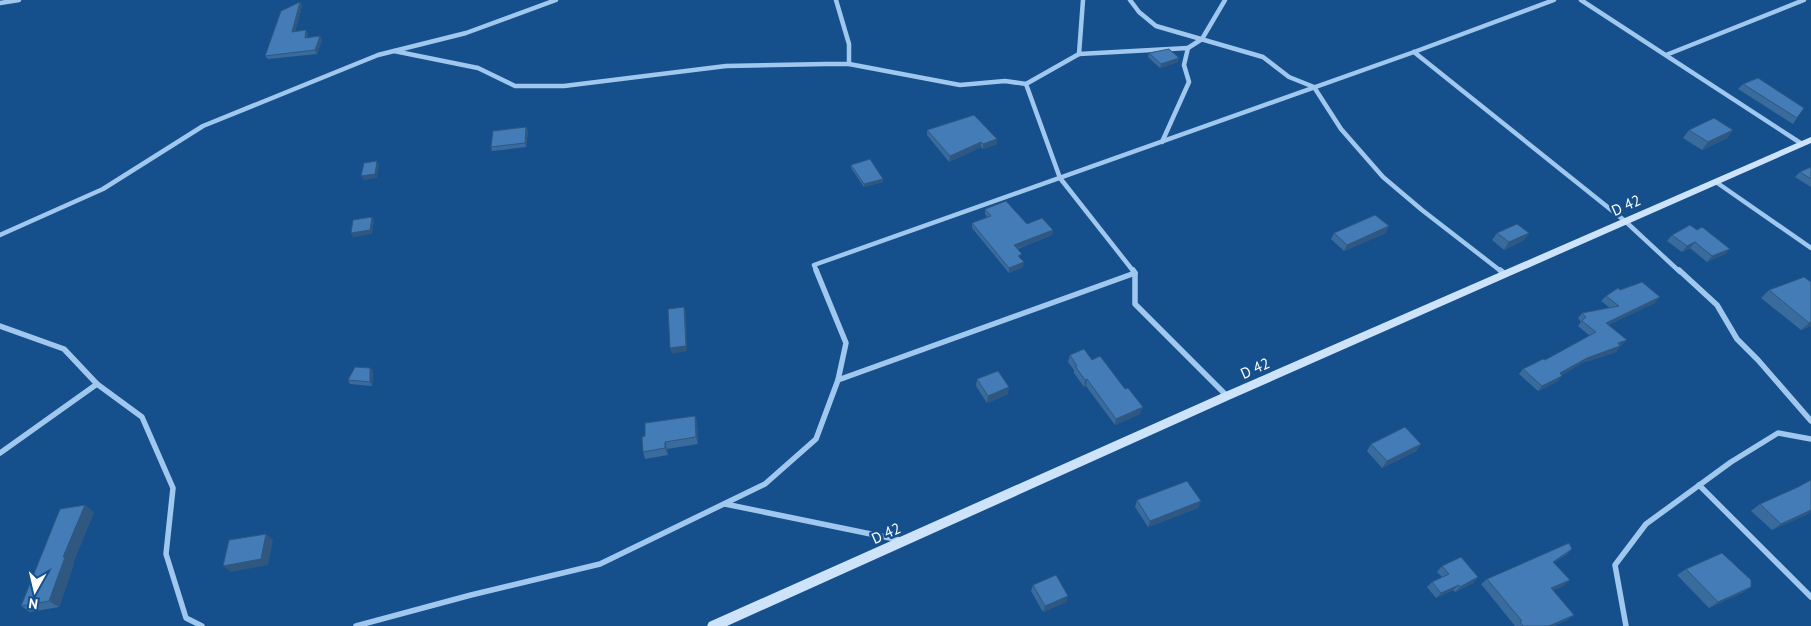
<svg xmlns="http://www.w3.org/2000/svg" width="1811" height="626" viewBox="0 0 1811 626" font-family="'PT Sans',sans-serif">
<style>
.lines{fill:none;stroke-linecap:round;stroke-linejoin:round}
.street-far1{stroke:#a0c8ef;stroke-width:4.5}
.street{stroke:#a0c8ef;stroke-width:5.5}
.secondary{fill:#cde3fa;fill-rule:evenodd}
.wall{fill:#3a6b9d}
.shaded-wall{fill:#2f5780}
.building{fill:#437cb7;stroke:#2f5780}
.labels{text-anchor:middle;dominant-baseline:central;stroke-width:5;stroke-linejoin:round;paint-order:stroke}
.street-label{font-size:15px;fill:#fff;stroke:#16508c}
</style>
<rect width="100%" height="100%" fill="#16508c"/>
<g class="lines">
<g class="street-far1">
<path d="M 836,0 L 849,44 L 849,64"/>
<path d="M 1083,0 L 1079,54 L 1026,84 L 1060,178 L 1134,272"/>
<path d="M 1130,0 L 1139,12 L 1156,26 L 1263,57 L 1289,77 L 1314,87 L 1341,129 L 1383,177 L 1422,210 L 1502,272"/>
<path d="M 1581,0 L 1802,144"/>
<path d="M 0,3 L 19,0"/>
<path d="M 394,51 L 478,68 L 515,86 L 564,86 L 726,66 L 826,64 L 849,64 L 960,85 L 1005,81 L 1026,84"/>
<path d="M 1414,52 L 1625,221 L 1680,272"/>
<path d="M 1079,54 L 1188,48"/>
<path d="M 1666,55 L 1804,0"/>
<path d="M 1162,142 L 1189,82 L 1184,65 L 1188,48 L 1202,39 L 1225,0"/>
<path d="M 1716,182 L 1811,248"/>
<path d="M 0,235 L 103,189 L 203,126 L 378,55 L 466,33 L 556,0"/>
<path d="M 817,272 L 814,265 L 1414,52 L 1554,0"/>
</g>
<g class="street">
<path d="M 1133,270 L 1135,273 L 1135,304 L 1227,396"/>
<path d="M 1500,270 L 1505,274"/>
<path d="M 1679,270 L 1717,305 L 1737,339 L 1758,360 L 1811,421"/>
<path d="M 0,326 L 64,349 L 97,384 L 142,417 L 173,488 L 166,554 L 186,618 L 202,626"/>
<path d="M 838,380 L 1135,273"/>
<path d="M 0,453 L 97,384"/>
<path d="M 1699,485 L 1811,597"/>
<path d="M 725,504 L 900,540"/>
<path d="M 356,626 L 471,595 L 600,564 L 765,484 L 816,439 L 838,380 L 846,343 L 816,270"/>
<path d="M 1626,626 L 1615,565 L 1646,524 L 1731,462 L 1778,433 L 1811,439"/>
</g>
<path class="secondary" d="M 1811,137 L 1811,143 L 1231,399 L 727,626 L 707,626 L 709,622 L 1223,393 Z"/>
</g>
<g class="wall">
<path d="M 300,2 L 302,6 L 295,32 L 306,30 L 308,34 L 308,38 L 322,40 L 317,54 L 268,59 L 265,56 Z"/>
<path d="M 1149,53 L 1178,62 L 1160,68 L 1148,57 Z"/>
<path d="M 1743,84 L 1797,118 L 1793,124 L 1738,89 Z"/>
<path d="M 528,130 L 526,147 L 492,151 L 491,147 Z"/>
<path d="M 927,130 L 997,144 L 983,149 L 981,147 L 949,162 L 927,135 Z"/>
<path d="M 1689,130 L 1733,130 L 1727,138 L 1702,150 L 1683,138 Z"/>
<path d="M 851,165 L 883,182 L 864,187 L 851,168 Z"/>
<path d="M 1811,167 L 1811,187 L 1795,177 L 1800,172 Z"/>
<path d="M 985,209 L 1027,224 L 1053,230 L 1052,235 L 1017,249 L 1023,267 L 1009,273 L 972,228 L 972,223 L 987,217 L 985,214 Z"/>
<path d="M 1690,225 L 1725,254 L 1707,262 L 1690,248 L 1682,252 L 1667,241 L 1672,235 Z"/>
<path d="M 1334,233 L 1386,233 L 1344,251 L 1331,239 Z"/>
<path d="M 1497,233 L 1529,233 L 1524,240 L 1504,250 L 1492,240 Z"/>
<path d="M 1811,282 L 1811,326 L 1801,330 L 1761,298 L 1769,290 Z"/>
<path d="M 1620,290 L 1655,303 L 1608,325 L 1622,345 L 1620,346 L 1616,352 L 1582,363 L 1562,375 L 1558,381 L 1538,391 L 1519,374 L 1523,369 L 1545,360 L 1590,336 L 1578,326 L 1581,322 L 1578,318 L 1582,313 L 1610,308 L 1601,301 L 1606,296 Z"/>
<path d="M 1070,355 L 1092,360 L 1140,414 L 1115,425 L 1086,386 L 1084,387 L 1074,373 L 1074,370 L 1068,362 Z"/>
<path d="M 370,368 L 373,371 L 372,386 L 350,384 L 348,380 Z"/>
<path d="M 977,379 L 1008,394 L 987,403 L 976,386 Z"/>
<path d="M 695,416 L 697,423 L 698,444 L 667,449 L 668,455 L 645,459 L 643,452 L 645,436 Z"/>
<path d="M 1371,444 L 1421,444 L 1416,451 L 1382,468 L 1367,451 Z"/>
<path d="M 1137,500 L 1201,501 L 1198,508 L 1148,527 L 1135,507 Z"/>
<path d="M 1760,504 L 1806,515 L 1772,530 L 1751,511 Z"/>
<path d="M 94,512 L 73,563 L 74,563 L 59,607 L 30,612 L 21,606 Z"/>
<path d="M 1572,549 L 1566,555 L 1553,563 L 1570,580 L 1563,586 L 1553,590 L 1574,615 L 1567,620 L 1554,626 L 1515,626 L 1481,584 L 1487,579 Z"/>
<path d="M 1442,566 L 1478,577 L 1473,583 L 1455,592 L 1453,590 L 1436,598 L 1427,587 L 1432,582 L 1442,577 L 1437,572 Z"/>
<path d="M 1686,569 L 1751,587 L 1742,593 L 1709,608 L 1677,575 Z"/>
<path d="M 1033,585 L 1066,602 L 1043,612 L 1031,591 Z"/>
</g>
<g class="shaded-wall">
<path d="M 300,2 L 302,6 L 294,36 L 292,32 Z"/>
<path d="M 306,30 L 308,34 L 307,42 L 305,38 Z"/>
<path d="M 320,36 L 322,40 L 317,54 L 315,50 Z"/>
<path d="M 1179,58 L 1178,62 L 1160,68 L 1161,64 Z"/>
<path d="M 526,127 L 528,130 L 526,147 L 525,143 Z"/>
<path d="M 1733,130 L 1727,138 L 1702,150 L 1708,142 Z"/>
<path d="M 997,139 L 997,144 L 983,149 L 983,144 Z"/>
<path d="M 981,142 L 981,147 L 949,162 L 950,156 Z"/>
<path d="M 377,161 L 379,165 L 377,178 L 364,180 L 361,176 Z"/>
<path d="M 883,179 L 883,182 L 864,187 L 864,184 Z"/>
<path d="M 372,217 L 374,221 L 372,234 L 353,237 L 351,233 Z"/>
<path d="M 1389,226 L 1386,233 L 1344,251 L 1347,245 Z"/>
<path d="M 1053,230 L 1052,235 L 1013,250 L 1014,245 Z"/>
<path d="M 1529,233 L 1524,240 L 1504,250 L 1509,242 Z"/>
<path d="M 1695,242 L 1690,248 L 1682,252 L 1687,246 Z"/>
<path d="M 1730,249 L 1725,254 L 1707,262 L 1712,256 Z"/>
<path d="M 1024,262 L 1023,267 L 1009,273 L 1009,268 Z"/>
<path d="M 1660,297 L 1655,303 L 1601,328 L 1606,323 Z"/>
<path d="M 684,307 L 686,312 L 687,351 L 672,354 L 670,348 Z"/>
<path d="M 1811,322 L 1811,326 L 1801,330 L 1809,323 Z"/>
<path d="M 1627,340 L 1622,345 L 1614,349 L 1620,346 L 1616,352 L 1582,363 L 1555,379 L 1560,373 L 1587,358 Z"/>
<path d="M 370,368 L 373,371 L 372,386 L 370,382 Z"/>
<path d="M 1562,376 L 1558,381 L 1538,391 L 1542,386 Z"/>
<path d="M 1087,379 L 1086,386 L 1084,387 L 1085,380 Z"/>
<path d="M 1009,387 L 1008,394 L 987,403 L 988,396 Z"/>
<path d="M 1143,407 L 1140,414 L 1115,425 L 1116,419 Z"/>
<path d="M 695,416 L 697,423 L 698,444 L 696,437 Z"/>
<path d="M 665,442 L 667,449 L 668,455 L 665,448 Z"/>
<path d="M 1421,444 L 1416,451 L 1382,468 L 1387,461 Z"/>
<path d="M 1201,501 L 1198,508 L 1148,527 L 1150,521 Z"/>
<path d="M 85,505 L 94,512 L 73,563 L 74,563 L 59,607 L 49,601 L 63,557 Z"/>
<path d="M 1811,510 L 1811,512 L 1806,515 L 1772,530 L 1781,524 Z"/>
<path d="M 266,534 L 273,540 L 268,565 L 231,572 L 223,566 Z"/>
<path d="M 1572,549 L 1566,555 L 1546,568 L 1553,562 Z"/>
<path d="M 1478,577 L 1473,583 L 1455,592 L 1460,587 Z"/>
<path d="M 1570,580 L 1563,586 L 1545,594 L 1551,588 Z"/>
<path d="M 1459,585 L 1453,590 L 1436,598 L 1441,593 Z"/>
<path d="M 1751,587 L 1742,593 L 1709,608 L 1718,602 Z"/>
<path d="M 1068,596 L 1066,602 L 1043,612 L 1045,606 Z"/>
<path d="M 1574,615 L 1567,620 L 1554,626 L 1549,626 Z"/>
</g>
<g class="building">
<path d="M 300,2 L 292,32 L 306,30 L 305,38 L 320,36 L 315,50 L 265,56 L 281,11 Z"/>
<path d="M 1169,49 L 1179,58 L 1161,64 L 1149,53 Z"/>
<path d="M 1758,78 L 1804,108 L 1797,118 L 1743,84 Z"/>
<path d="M 974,115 L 997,139 L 983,144 L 981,142 L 950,156 L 927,130 Z"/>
<path d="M 1714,118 L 1733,130 L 1708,142 L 1689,130 Z"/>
<path d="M 526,127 L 525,143 L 491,147 L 493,131 Z"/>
<path d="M 870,159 L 883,179 L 864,184 L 851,165 Z"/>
<path d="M 377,161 L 375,174 L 361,176 L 364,163 Z"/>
<path d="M 1811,167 L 1811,179 L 1800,172 Z"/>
<path d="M 1006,201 L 1027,224 L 1042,218 L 1053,230 L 1014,245 L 1022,254 L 1018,256 L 1024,262 L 1009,268 L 972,223 L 991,216 L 985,209 Z"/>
<path d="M 1375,215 L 1389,226 L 1347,245 L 1334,233 Z"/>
<path d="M 372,217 L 370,230 L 351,233 L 353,220 Z"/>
<path d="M 1517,224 L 1529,233 L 1509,242 L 1497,233 Z"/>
<path d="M 1690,225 L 1697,230 L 1702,227 L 1730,249 L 1712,256 L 1695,242 L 1687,246 L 1672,235 Z"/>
<path d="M 1804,277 L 1811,282 L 1811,322 L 1809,323 L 1769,290 Z"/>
<path d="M 1642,282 L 1660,297 L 1606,323 L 1627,340 L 1618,343 L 1620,346 L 1587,358 L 1560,373 L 1562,376 L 1542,386 L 1523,369 L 1543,359 L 1545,360 L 1596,332 L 1582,321 L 1586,317 L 1582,313 L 1619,306 L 1606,296 L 1618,288 L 1620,290 Z"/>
<path d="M 684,307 L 686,346 L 670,348 L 668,309 Z"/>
<path d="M 1084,349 L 1092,360 L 1100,356 L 1125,389 L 1128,388 L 1143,407 L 1116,419 L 1087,379 L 1085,380 L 1075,366 L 1077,366 L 1070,355 Z"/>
<path d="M 355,367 L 370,368 L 370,382 L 348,380 Z"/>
<path d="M 998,371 L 1009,387 L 988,396 L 977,379 Z"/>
<path d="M 695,416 L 696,437 L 665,442 L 665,448 L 643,452 L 642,437 L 645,436 L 645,423 Z"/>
<path d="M 1405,427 L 1421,444 L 1387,461 L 1371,444 Z"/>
<path d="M 1811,480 L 1811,510 L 1781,524 L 1760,504 L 1798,487 Z"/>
<path d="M 1187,481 L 1201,501 L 1150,521 L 1137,500 Z"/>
<path d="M 85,505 L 63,557 L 65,557 L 49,601 L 21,606 L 60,509 Z"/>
<path d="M 266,534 L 261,559 L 223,566 L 229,540 Z"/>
<path d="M 1569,543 L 1572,549 L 1553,562 L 1570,580 L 1551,588 L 1574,615 L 1549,626 L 1523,626 L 1520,622 L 1522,621 L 1487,579 Z"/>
<path d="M 1722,553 L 1751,580 L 1751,587 L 1718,602 L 1686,569 Z"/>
<path d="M 1461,557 L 1478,577 L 1460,587 L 1459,585 L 1441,593 L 1432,582 L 1449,574 L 1442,566 Z"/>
<path d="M 1056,575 L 1068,596 L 1045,606 L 1033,585 Z"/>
</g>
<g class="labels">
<g class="street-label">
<text transform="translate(1626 205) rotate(-24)">D 42</text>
<text transform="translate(1255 368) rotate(-24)">D 42</text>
<text transform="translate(886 533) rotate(-24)">D 42</text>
</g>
</g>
<g transform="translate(35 591) rotate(188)" stroke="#16508c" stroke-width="4" paint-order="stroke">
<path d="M0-4L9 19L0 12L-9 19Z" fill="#ffffff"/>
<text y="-8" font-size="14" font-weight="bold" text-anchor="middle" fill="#ffffff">N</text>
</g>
</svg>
